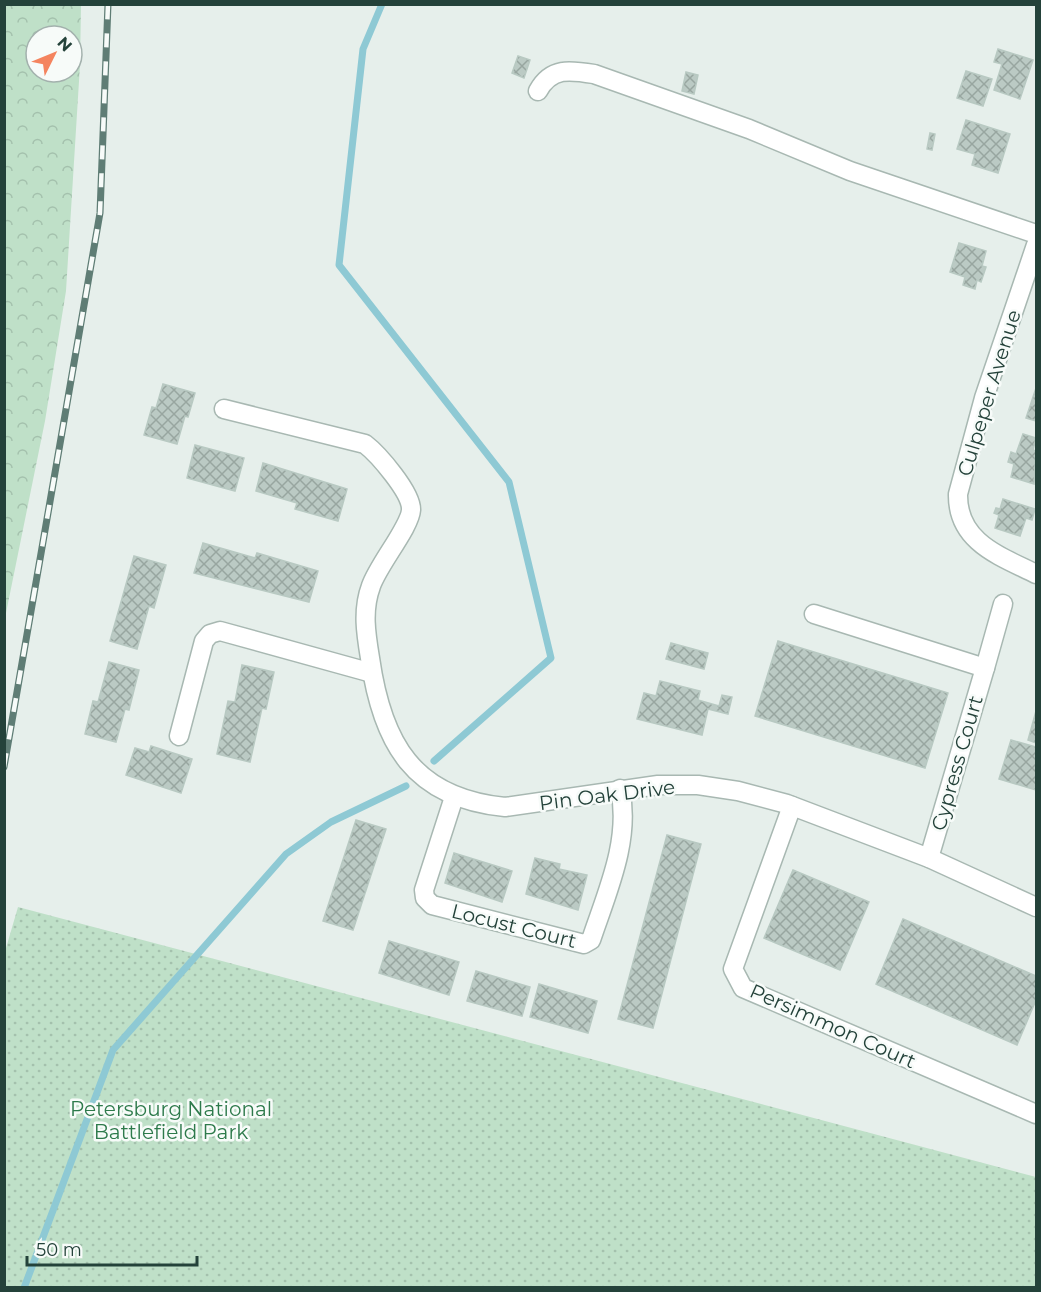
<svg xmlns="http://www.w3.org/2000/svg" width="1041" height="1292" viewBox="0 0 1041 1292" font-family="Montserrat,sans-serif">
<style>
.forest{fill:url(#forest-crowns);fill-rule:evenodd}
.park{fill:url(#park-dots)}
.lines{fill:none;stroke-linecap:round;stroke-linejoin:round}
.stream{stroke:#8ec9d4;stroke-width:7}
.building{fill:url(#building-cross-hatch);stroke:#b8c9c2;stroke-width:1.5}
.minor-casing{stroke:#a8b8b2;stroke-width:21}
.minor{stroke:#fff;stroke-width:18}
.rail-casing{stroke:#5f7d75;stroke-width:7}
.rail{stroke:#f7fbf9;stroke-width:4.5;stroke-dasharray:14;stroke-linecap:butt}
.labels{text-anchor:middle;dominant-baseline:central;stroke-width:5;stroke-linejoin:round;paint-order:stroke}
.street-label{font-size:20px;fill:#24423a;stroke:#f7fbf9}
.park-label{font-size:20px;fill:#2d7a4b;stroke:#f7fbf9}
</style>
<defs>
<pattern id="forest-crowns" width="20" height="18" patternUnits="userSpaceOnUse" patternTransform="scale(1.5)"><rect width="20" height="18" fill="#bfe0c8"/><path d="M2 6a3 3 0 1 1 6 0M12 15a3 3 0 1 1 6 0" fill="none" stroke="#a4c1ad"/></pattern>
<pattern id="park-dots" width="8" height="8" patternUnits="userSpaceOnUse" patternTransform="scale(1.5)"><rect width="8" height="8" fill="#bfe0c8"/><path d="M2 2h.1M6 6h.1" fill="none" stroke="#a4c1ad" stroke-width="1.8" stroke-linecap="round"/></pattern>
<pattern id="building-cross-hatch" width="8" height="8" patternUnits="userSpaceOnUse" patternTransform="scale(1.5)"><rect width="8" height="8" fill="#bbcac4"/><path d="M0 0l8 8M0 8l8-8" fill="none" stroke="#98a6a0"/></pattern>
</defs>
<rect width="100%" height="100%" fill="#e6efeb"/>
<path class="forest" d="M 5,4 L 81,5 L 80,65 L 66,291 L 45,421 L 5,618 ZM 36,36 L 72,36 L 72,72 L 36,72 Z"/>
<path class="park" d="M 18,907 L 1036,1177 L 1036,1287 L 5,1287 L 4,955 Z"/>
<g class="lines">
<g class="stream">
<path d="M 382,4 L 363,49 L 339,265 L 509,482 L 551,658 L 434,761"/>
<path d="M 24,1288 L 113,1050 L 286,854 L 331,822 L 406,786"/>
</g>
</g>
<g class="building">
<path d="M 998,49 L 1033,60 L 1020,99 L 994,90 L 1002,64 L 994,62 Z"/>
<path d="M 518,56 L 530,60 L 524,78 L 512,73 Z"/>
<path d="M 966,71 L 992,79 L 983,106 L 957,98 Z"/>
<path d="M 686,72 L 698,75 L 694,94 L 682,91 Z"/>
<path d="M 966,120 L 1010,134 L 998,173 L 972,165 L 975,154 L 957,149 Z"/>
<path d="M 930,133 L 935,134 L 932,150 L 927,149 Z"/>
<path d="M 959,243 L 986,251 L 982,266 L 986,267 L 981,282 L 977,280 L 975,289 L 963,285 L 965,277 L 950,272 Z"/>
<path d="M 163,384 L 195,393 L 188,417 L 185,416 L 177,444 L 144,435 L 152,407 L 156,408 Z"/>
<path d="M 1036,388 L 1036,421 L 1026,418 Z"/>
<path d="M 1023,434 L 1036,438 L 1033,450 L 1036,451 L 1034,484 L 1011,477 L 1014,464 L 1008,462 L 1011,452 L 1016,454 Z"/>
<path d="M 195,445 L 244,458 L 235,491 L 187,478 Z"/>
<path d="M 263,463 L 347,489 L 338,521 L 295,509 L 297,503 L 256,491 Z"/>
<path d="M 1003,499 L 1035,509 L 1032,520 L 1026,518 L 1020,536 L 995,528 L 999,515 L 994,513 L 996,508 L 1000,509 Z"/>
<path d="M 203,543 L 255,558 L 257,553 L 318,571 L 309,602 L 194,573 Z"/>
<path d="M 134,556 L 166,565 L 154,608 L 149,606 L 137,649 L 110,641 Z"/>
<path d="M 778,641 L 948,693 L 925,768 L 755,716 Z"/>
<path d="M 671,643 L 708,653 L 704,669 L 666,659 Z"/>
<path d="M 109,662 L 139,670 L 129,710 L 125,709 L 116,742 L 85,734 L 93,701 L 98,702 Z"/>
<path d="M 242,665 L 274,672 L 266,709 L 262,708 L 250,762 L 217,754 L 228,701 L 235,702 Z"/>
<path d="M 660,681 L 700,691 L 698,700 L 719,706 L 722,695 L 732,697 L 728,714 L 708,709 L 702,735 L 637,719 L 644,693 L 656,696 Z"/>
<path d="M 1036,711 L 1036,743 L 1028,740 Z"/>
<path d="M 1011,740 L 1036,747 L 1036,790 L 999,779 Z"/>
<path d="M 151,746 L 192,759 L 181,793 L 126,775 L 135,748 L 149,752 Z"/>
<path d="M 356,820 L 386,829 L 353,930 L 323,921 Z"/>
<path d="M 667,835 L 701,844 L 653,1028 L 618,1019 Z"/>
<path d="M 454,853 L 512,871 L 502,902 L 445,883 Z"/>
<path d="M 535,858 L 560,864 L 559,869 L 587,875 L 578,910 L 526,894 Z"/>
<path d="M 793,870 L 869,902 L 840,970 L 764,938 Z"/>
<path d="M 903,919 L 1036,976 L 1036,1000 L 1017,1045 L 876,984 Z"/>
<path d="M 389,941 L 459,962 L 449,995 L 379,973 Z"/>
<path d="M 476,971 L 530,987 L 522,1016 L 467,1001 Z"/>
<path d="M 539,984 L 597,1001 L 588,1033 L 530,1017 Z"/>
</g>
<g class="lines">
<g class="minor-casing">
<g id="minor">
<path d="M 538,91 C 551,67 570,70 594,74 L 749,129 L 850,171 L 1036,234"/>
<path d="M 1036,245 L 984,398 L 958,494 C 957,542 1000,556 1036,574"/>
<path d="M 224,409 L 365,444 C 378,454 412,493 411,510 C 410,527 378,565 371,586 C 362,610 366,634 370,658 C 382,743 413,798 505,807 L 658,785 L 698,785 L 738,791 L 787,804 L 929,858 L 1036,907"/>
<path d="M 814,614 L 985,668 L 929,858"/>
<path d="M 985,668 L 1003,604"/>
<path d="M 179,736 L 204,641 L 210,634 L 220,631 L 372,673"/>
<path d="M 454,797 L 424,890 L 425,898 L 432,905 L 584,944 L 591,940 C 607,892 631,840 620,789"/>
<path d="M 792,806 L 733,969 L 743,988 L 1036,1114"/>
</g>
</g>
<use href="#minor" class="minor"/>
<g class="rail-casing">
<path id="rail" d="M 4,767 L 100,213 L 108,4"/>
</g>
<use href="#rail" class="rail"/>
</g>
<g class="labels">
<g class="street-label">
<text transform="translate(989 393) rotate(-73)">Culpeper Avenue</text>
<text transform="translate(957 763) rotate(-74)">Cypress Court</text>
<text transform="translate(607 795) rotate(-7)">Pin Oak Drive</text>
<text transform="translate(514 926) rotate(14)">Locust Court</text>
<text transform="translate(833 1026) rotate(24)">Persimmon Court</text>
</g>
<g class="park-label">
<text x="171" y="1109">Petersburg National<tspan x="171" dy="23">Battlefield Park</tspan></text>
</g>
</g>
<rect width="1041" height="1292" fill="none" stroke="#24423a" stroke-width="12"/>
<g transform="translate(54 54) rotate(47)"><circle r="28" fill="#f7fbf9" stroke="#a3b1ad" stroke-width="1.5"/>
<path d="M0-4.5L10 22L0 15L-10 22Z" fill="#f4845f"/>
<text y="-9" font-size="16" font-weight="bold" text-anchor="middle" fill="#24423a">N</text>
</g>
<path d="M27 1256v9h170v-9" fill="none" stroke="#24423a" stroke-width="3"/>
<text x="36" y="1256" font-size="18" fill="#24423a" stroke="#f7fbf9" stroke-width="4.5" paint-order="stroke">50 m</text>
</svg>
